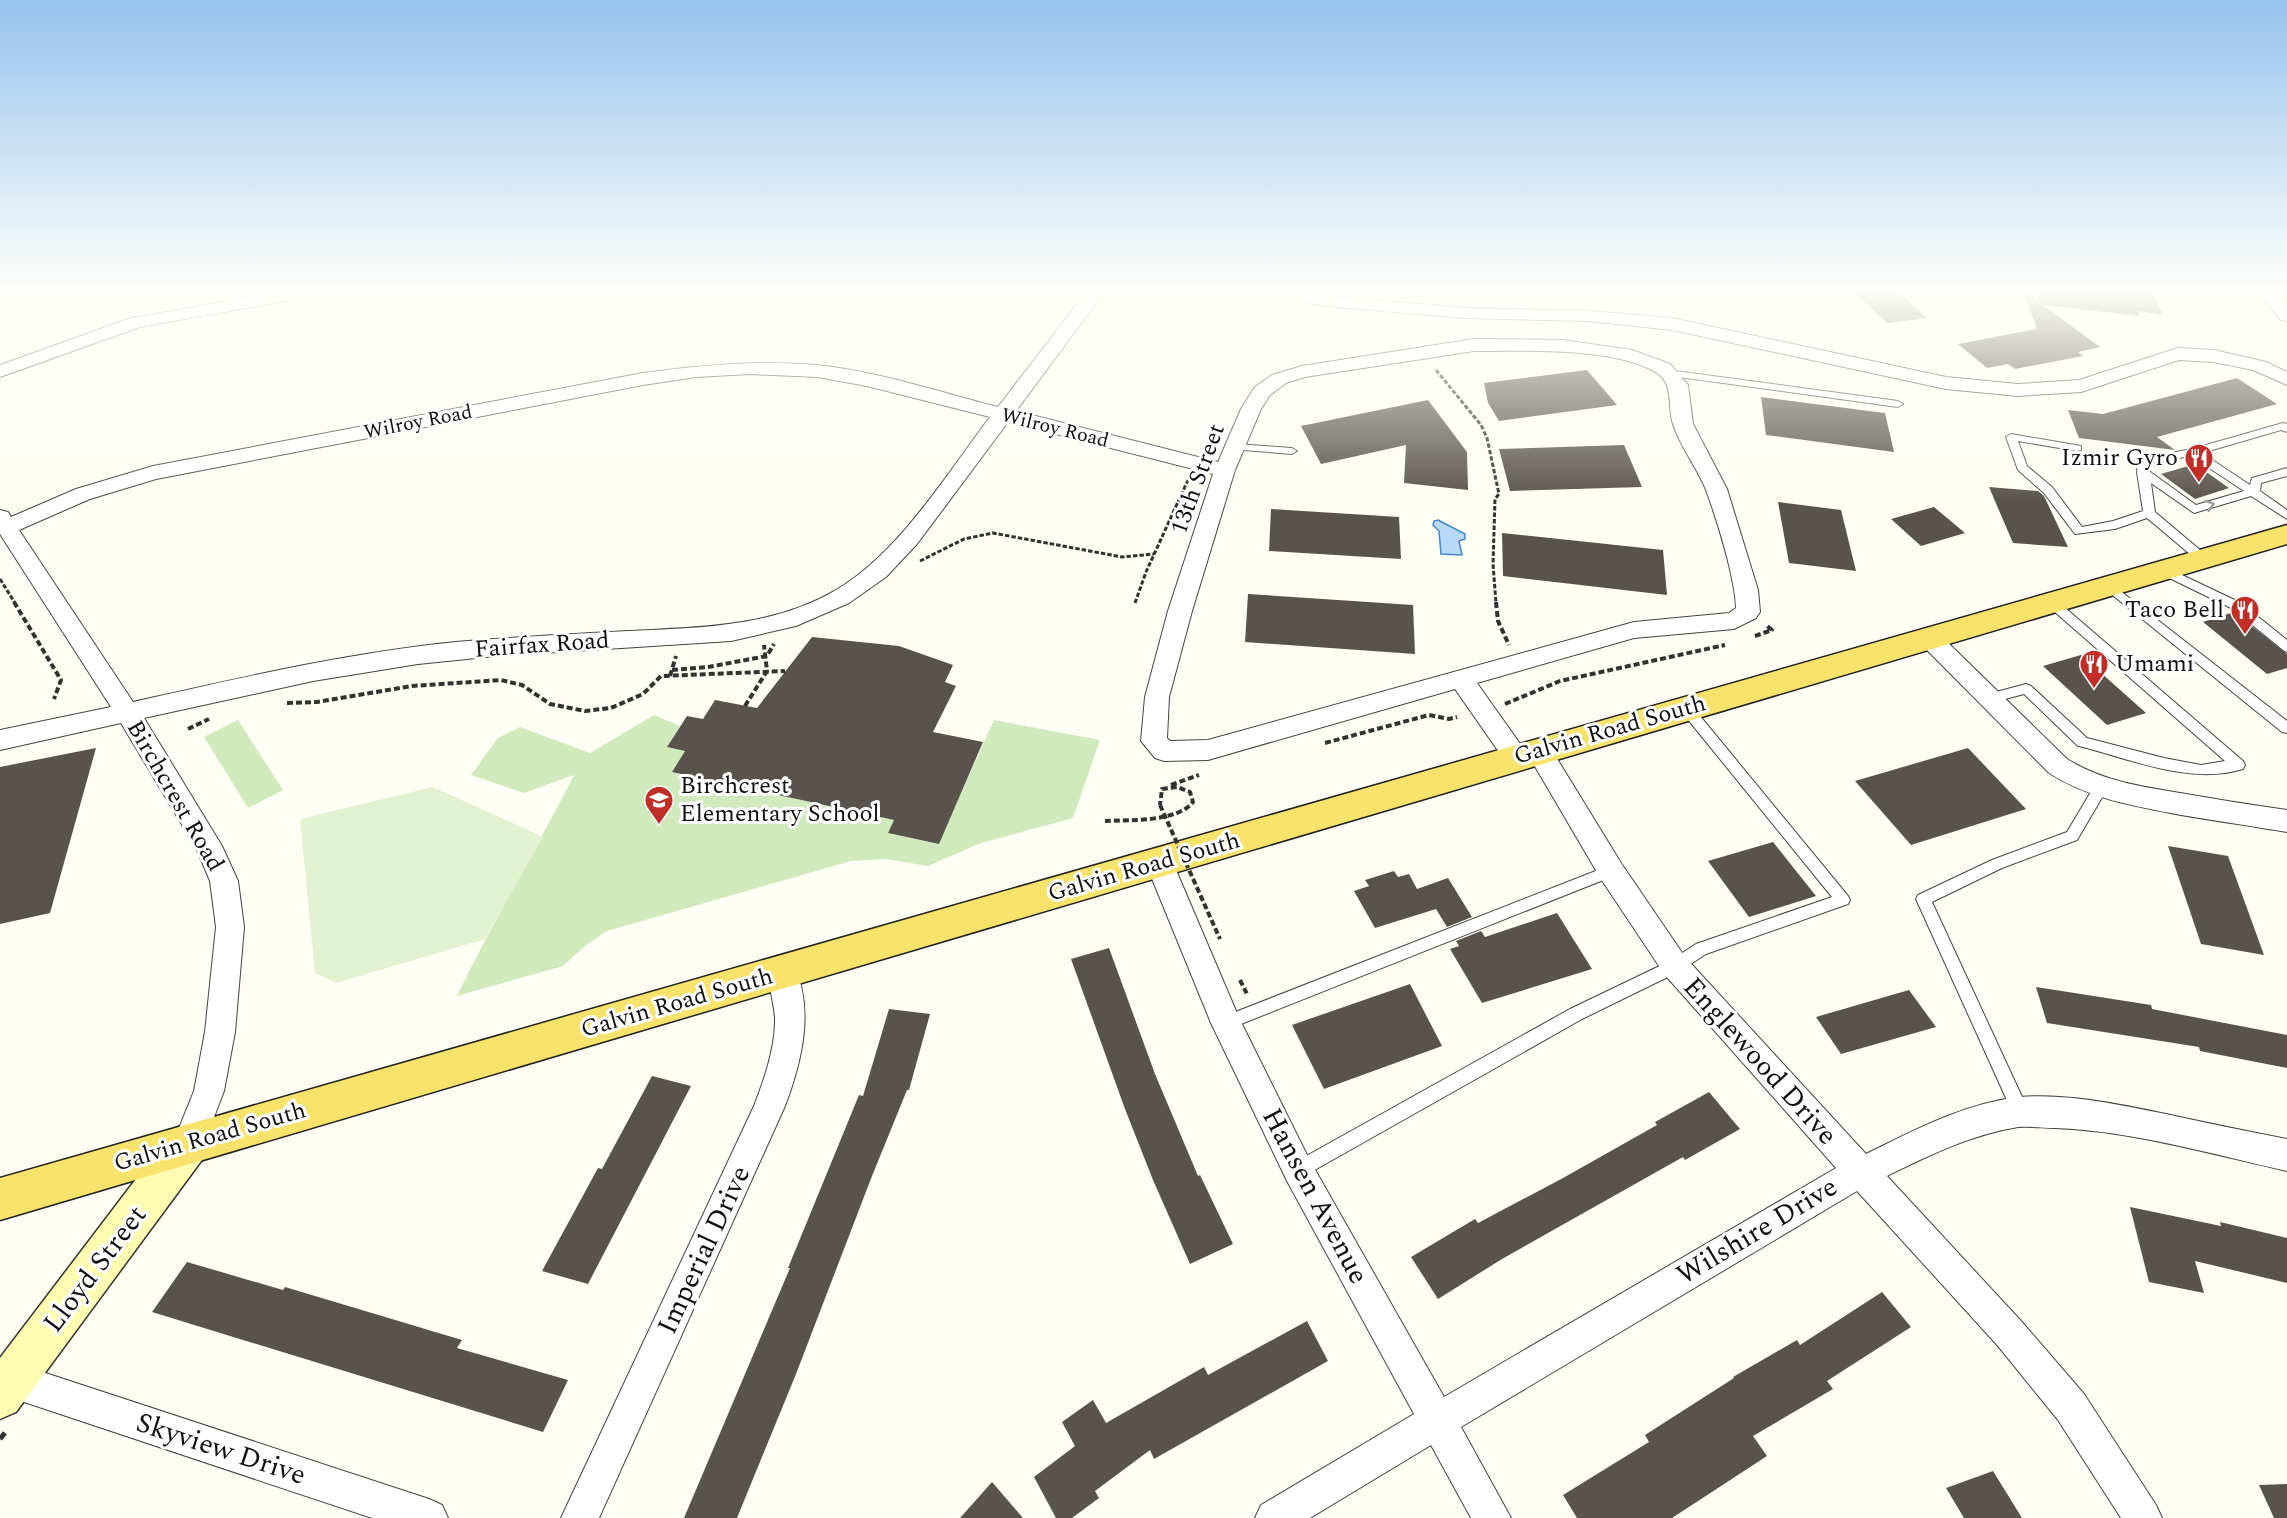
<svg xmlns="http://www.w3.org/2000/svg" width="2287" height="1518" viewBox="0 0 2287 1518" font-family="Spectral,serif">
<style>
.green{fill:#d0eabd}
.pitch{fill:#e2f1cf}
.water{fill:#b9daf6;stroke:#4088cd;stroke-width:1.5}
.building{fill:#59534d}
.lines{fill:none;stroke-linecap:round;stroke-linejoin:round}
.lane-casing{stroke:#434343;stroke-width:2}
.street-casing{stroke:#434343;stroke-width:2}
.secondary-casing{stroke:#323232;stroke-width:3}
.primary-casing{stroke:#212121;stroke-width:3}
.path-far2{stroke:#323232;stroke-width:3;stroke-dasharray:4.5 2;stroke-linecap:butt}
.path-far1{stroke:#323232;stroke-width:4;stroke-dasharray:6 3;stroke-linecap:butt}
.path{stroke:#323232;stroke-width:5;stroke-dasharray:8 4;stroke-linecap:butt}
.lane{fill:#fff;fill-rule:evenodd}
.street{fill:#fff;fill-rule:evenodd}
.secondary{fill:#fefcb0;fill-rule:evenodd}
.primary{fill:#f7e26c;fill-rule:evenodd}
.path-bridge{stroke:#323232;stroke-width:4;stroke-dasharray:6 3;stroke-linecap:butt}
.oneway{stroke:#9f9f9f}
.labels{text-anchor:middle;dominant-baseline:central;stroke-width:6;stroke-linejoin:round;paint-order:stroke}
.far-street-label{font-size:20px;fill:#101010;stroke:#fff}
.poi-label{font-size:24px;fill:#101010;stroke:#fff;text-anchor:end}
.street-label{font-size:24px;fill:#101010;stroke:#fff}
.near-street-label{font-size:28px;fill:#101010;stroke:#fff}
</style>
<rect width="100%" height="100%" fill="#fffef4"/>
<g class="green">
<path d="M 654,715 L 680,726 L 667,747 L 685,751 L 672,772 L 894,820 L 888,833 L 938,844 L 994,720 L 1100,740 L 1073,818 L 981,843 L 928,866 L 885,859 L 851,861 L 607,931 L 585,946 L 563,966 L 457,996 C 493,921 536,850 574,775 L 524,793 L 471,775 L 498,738 L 520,727 L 590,753 Z"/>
<path d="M 238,720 L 283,790 L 248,808 L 204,737 Z"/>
</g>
<path class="pitch" d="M 433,787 L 543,837 L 485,939 L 336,983 L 315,973 L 300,819 Z"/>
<path class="water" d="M 1438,520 L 1465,534 L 1465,539 L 1459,541 L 1462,555 L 1441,554 L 1439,531 L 1433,525 L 1434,521 Z"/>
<g class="building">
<path d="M 1851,290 L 1896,290 L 1927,318 L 1887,323 Z"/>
<path d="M 2023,290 L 2038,301 L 2039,290 L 2152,291 L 2163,315 L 2138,311 L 2140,316 L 2043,305 L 2100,347 L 2078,352 L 2083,356 L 2015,369 L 2008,364 L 1987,368 L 1958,344 L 2037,329 Z"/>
<path d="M 1587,370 L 1617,405 L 1499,421 L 1488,403 L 1484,383 Z"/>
<path d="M 2237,378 L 2277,404 L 2157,437 L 2175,450 L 2079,438 L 2068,410 L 2103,414 Z"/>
<path d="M 1761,397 L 1885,413 L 1894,452 L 1766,435 Z"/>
<path d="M 1428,400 L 1467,452 L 1468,490 L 1404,483 L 1406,445 L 1321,464 L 1301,426 Z"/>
<path d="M 1624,445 L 1642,487 L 1510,491 L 1499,449 Z"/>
<path d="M 2195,464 L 2229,488 L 2195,499 L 2161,474 Z"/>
<path d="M 1989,487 L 2038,491 L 2044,496 L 2068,547 L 2013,543 Z"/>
<path d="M 1778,502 L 1841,510 L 1856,571 L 1789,563 Z"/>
<path d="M 1934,507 L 1965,533 L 1921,546 L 1891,519 Z"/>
<path d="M 1271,509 L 1399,517 L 1401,559 L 1269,551 Z"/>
<path d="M 1502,533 L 1663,550 L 1667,595 L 1503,576 Z"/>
<path d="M 1248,594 L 1413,605 L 1415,654 L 1245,642 Z"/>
<path d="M 2234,612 L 2287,654 L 2287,668 L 2267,674 L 2203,622 Z"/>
<path d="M 812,637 L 899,646 L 953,665 L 945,682 L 956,686 L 933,732 L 983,742 L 939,844 L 888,833 L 894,820 L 672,772 L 685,751 L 667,747 L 687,716 L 703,719 L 715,700 L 757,708 Z"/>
<path d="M 2081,655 L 2146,713 L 2107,725 L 2043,666 Z"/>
<path d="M 96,748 L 50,913 L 0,924 L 0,767 Z"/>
<path d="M 1968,748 L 2026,809 L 1911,845 L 1855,781 Z"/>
<path d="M 1773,842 L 1816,896 L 1749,917 L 1708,861 Z"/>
<path d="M 2168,846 L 2228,856 L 2264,955 L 2201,944 Z"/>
<path d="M 1394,871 L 1398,877 L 1409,874 L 1417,889 L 1448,878 L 1472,917 L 1447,927 L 1436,909 L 1375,928 L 1354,891 L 1369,886 L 1365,880 Z"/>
<path d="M 1557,913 L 1592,969 L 1482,1003 L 1450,949 L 1459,946 L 1456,941 L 1481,931 L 1485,937 Z"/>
<path d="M 1109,948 L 1155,1074 L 1198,1176 L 1200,1175 L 1233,1244 L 1190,1264 L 1153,1180 L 1125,1109 L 1071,959 Z"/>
<path d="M 1410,984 L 1442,1046 L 1324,1089 L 1292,1025 Z"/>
<path d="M 2036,987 L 2151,1005 L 2152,1009 L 2287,1035 L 2287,1068 L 2200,1051 L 2199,1047 L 2047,1023 Z"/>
<path d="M 1909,990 L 1936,1027 L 1841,1054 L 1816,1017 Z"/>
<path d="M 889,1009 L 930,1014 L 909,1090 L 907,1090 L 872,1176 L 796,1374 L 737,1518 L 684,1518 L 790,1268 L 788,1268 L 859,1095 L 863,1096 Z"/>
<path d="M 652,1076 L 691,1086 L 588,1284 L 542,1271 L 598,1168 L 602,1169 Z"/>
<path d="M 1709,1092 L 1740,1129 L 1685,1160 L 1683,1157 L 1502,1259 L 1438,1299 L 1411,1257 L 1475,1219 L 1478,1223 L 1563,1178 L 1657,1125 L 1655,1122 Z"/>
<path d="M 2130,1207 L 2221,1226 L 2220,1222 L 2287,1238 L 2287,1283 L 2195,1261 L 2204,1293 L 2149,1282 Z"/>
<path d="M 187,1262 L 283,1290 L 285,1287 L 462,1340 L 457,1348 L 568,1380 L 543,1432 L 152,1312 Z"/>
<path d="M 1882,1292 L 1911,1327 L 1827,1381 L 1833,1389 L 1753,1436 L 1767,1456 L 1672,1518 L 1577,1518 L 1563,1495 L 1649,1442 L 1645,1435 L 1734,1378 L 1733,1377 L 1797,1340 L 1800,1345 Z"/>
<path d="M 1307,1321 L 1328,1361 L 1154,1459 L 1150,1450 L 1095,1491 L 1099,1498 L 1072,1518 L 1056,1518 L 1034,1477 L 1075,1446 L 1062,1422 L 1093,1400 L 1106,1423 L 1204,1367 L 1208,1375 Z"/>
<path d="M 1993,1471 L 2022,1518 L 1964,1518 L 1946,1488 Z"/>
<path d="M 992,1482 L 1023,1518 L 960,1518 Z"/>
<path d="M 2287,1484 L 2287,1518 L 2274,1518 L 2259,1485 Z"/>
</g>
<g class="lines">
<g class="lane-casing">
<g id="lane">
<path d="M 1668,370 L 1898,401 L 1903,404 L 1898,407 L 1664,375 L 1664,371 Z"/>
<path d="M 2283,423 L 2287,424 L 2287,432 L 2281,430 L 2202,453 L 2250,485 L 2252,478 L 2287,468 L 2287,476 L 2261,483 L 2260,491 L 2287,510 L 2287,519 L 2251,496 L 2194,513 L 2151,483 L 2155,512 L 2206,555 L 2208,558 L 2202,562 L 2198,561 L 2147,518 L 2115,529 L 2075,534 L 2044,493 L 2018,470 L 2006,437 L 2011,434 L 2081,446 L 2081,450 L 2077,451 L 2018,441 L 2027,466 L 2052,487 L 2082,527 L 2113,521 L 2143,511 L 2137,472 L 2138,459 L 2192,449 ZM 2191,456 L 2244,491 L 2196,505 L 2149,471 L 2148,463 Z"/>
<path d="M 1235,444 L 1292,448 L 1297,451 L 1292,454 L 1231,449 L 1231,445 Z"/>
<path d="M 2163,566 L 2241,603 L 2287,640 L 2287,652 L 2283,650 L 2233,609 L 2159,573 L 2157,570 L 2159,567 Z"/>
<path d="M 2109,582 L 2287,721 L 2287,733 L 2282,732 L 2105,589 L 2103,586 Z"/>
<path d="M 2052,599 L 2056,600 L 2243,761 L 2245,765 L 2243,769 C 2191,785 2133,760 2083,747 L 2078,746 L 2024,694 L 1990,703 L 1985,701 L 1984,698 L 1985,695 L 2026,684 L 2031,686 L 2087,738 L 2164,758 L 2201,765 L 2225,761 L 2048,606 L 2046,603 L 2048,600 Z"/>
<path d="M 1686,703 L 1691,705 L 1848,896 L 1850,900 L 1848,904 L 1706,954 L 1680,971 L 1582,1019 L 1304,1176 L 1298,1178 L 1292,1176 L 1289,1170 L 1292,1164 L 1570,1009 L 1670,961 L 1696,944 L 1832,897 L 1681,711 L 1679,708 Z"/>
<path d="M 2100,784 L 2105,785 L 2107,789 L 2077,840 L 2002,868 L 1932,902 L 2029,1112 L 2027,1118 L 2021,1120 L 2015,1118 L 1916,899 L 1918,895 L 1992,860 L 2067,832 L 2095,785 Z"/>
<path d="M 1611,865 L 1616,867 L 1618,871 L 1616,875 L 1226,1030 L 1220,1028 L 1218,1023 L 1220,1018 Z"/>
</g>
</g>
<g class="street-casing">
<g id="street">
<path d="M 287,290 L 327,290 L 324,294 L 318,295 L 140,327 L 0,377 L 0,365 L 128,319 Z"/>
<path d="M 1088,290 L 1106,290 L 1016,411 L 1218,462 L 1241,409 L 1255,387 L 1272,375 L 1302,366 L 1474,339 L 1563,340 L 1632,350 L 1670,364 L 1688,385 L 1693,424 L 1727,489 L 1758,590 L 1760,612 L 1756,618 L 1734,629 L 1634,638 L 1477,683 L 1530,758 L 1526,765 L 1517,768 L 1508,765 L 1455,689 L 1208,760 L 1164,761 L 1155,758 L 1141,741 L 1145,697 L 1168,611 L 1213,474 L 1008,422 L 917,544 L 886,577 L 849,603 L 796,626 L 731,641 L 496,656 L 418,664 L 313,681 L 144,718 L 222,846 L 238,881 L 244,927 L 235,1032 L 224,1091 L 200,1154 L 189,1158 L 178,1154 L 173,1143 L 194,1091 L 205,1032 L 216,927 L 210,881 L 197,850 L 121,723 L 0,750 L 0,730 L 111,707 L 0,534 L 0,510 L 8,512 L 11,517 L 76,489 L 153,466 L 643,373 C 701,365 758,360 816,365 C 877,371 939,392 998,407 ZM 1474,351 C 1525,351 1609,347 1654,371 C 1675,382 1667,406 1673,424 C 1680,447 1697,467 1706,490 C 1717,520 1735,577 1736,608 L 1729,613 L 1634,622 L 1208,740 L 1170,741 L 1167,738 L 1169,697 L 1192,611 L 1235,470 L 1261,409 L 1270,395 L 1286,383 L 1305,377 ZM 750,374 L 817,377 L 867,386 L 990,417 C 946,475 899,553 836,590 C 773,627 699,628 628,631 C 571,634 513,637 456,642 C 347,653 240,678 133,702 L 19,530 L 90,499 L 156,479 L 643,385 L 696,377 Z"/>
<path d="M 1297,290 L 1315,290 L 1318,294 L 1336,297 L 1466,308 L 1589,311 L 1672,318 L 1946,377 L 2018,384 L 2079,380 L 2178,348 L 2214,350 L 2266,362 L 2287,372 L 2287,385 L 2253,370 L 2214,362 L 2179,360 L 2081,392 L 2018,396 L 1946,389 L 1672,330 L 1589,321 L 1466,318 L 1336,307 L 1307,303 L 1299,296 Z"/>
<path d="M 2240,290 L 2275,290 L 2287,304 L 2287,321 L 2281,320 L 2261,297 L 2243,294 Z"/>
<path d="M 1930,631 L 1938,633 L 2067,759 C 2104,782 2144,787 2186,794 C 2220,800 2253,805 2287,810 L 2287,832 C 2252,826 2216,821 2181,815 C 2134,806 2090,799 2049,773 L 1922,645 L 1918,639 L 1922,633 Z"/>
<path d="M 1539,741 L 1548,744 L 1621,863 L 1685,957 L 1866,1154 C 1915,1130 1965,1103 2020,1097 C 2065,1093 2117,1104 2161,1113 C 2203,1122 2245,1131 2287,1139 L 2287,1171 C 2211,1154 2133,1131 2055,1128 C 2043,1128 2030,1126 2018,1127 C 1970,1135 1930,1155 1887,1176 L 2022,1322 L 2084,1394 L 2156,1505 L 2162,1518 L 2121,1518 L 2058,1420 L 1998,1346 L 1857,1191 L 1461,1427 L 1511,1518 L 1471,1518 L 1431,1445 L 1310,1518 L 1255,1518 L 1261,1505 L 1414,1414 L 1287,1181 L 1211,1023 L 1146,864 L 1150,856 L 1160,853 L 1170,856 L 1239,1018 L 1309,1159 L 1444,1397 L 1836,1168 L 1665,975 L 1601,879 L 1530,758 L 1526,751 L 1530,744 Z"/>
<path d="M 783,959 L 793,963 C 815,1009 802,1061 785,1106 L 599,1518 L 561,1518 L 754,1106 C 764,1080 774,1052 775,1023 C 776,1004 764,981 773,963 Z"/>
<path d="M 12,1362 L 429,1499 L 442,1505 L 448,1518 L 372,1518 L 12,1398 L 0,1393 L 0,1367 Z"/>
</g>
</g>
<g class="secondary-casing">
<path id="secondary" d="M 189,1123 L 204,1129 L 210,1143 L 204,1157 L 16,1412 L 0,1419 L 0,1358 L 174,1129 Z"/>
</g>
<g class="primary-casing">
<path id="primary" d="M 2287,525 L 2287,544 L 0,1220 L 0,1178 Z"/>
</g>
<g class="path-far2">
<path d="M 1436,370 L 1481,425 L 1487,438 L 1499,494 L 1495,499 L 1493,564 L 1496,603"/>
<path d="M 920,561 L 964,539 L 993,533 L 1122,557 L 1154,554"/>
<path d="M 0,579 L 15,603"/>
<path d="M 1135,603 L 1146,572 L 1188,480"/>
</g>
<g class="path-far1">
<path d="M 14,602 L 61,680 L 54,699"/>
<path d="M 1496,602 L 1498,621 L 1509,645"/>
<path d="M 1755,636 L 1772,630 L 1766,625"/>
<path d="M 672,670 L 708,667 L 767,656 L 774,644"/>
<path d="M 670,676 L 676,656"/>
<path d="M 287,703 L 317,702 L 412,686 L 501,680 L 522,685 L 550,704 L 585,711 L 611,708 L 643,694 L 661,676 L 785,671"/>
<path d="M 1505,704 L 1560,681 L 1725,645"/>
<path d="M 745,706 L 767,671 L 764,645"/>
<path d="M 188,729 L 209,719"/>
<path d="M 1325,743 L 1429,715 L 1449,719 L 1457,717"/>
<path d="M 1171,785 L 1199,775"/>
<path d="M 1105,821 C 1129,820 1178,822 1193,802 L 1190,792 L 1177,787 L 1162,789 L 1160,805"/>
<path d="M 1240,980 L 1247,994"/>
</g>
<path class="path" d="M 0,1439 L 7,1430"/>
<use href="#lane" class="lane"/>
<use href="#street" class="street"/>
<use href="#secondary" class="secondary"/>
<use href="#primary" class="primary"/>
<path class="path-bridge" d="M 1160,805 L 1220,939"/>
</g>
<defs><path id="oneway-chevron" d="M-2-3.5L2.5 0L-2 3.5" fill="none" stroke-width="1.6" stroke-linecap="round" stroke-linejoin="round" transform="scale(1.5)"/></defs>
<use class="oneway" href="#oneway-chevron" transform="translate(2210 505) rotate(-16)"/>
<linearGradient id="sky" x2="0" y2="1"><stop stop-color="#95c3ee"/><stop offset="0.58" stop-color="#fffffa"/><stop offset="1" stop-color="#fffffa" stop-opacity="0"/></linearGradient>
<rect width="2287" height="502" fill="url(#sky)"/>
<defs>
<g id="restaurant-pin" transform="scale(1.5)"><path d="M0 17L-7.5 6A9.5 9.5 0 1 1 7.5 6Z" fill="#c12e28" stroke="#fff"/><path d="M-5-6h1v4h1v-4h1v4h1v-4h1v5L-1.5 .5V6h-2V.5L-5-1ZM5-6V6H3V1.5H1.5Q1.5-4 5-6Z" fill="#fff"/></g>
<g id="school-pin" transform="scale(1.5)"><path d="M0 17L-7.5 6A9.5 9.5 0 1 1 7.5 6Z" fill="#c12e28" stroke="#fff"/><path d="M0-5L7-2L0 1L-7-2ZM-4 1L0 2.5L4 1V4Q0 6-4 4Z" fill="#fff"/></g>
</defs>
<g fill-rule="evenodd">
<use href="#restaurant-pin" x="2199" y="458"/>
<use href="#restaurant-pin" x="2245" y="610"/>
<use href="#restaurant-pin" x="2094" y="664"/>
<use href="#school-pin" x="659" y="800"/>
</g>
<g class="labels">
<g class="far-street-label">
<text transform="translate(418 422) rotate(-11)">Wilroy Road</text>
<text transform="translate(1055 428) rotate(14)">Wilroy Road</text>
</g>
<g class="poi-label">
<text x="2178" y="458">Izmir Gyro</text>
<text x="2224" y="610">Taco Bell</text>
<text x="2115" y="664" text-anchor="start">Umami</text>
<text x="680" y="786" text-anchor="start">Birchcrest<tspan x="680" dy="28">Elementary School</tspan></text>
</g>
<g class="street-label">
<text transform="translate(1198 479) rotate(-70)">13th Street</text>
<text transform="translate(542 645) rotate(-4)">Fairfax Road</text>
<text transform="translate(1610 730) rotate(-16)">Galvin Road South</text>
<text transform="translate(175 796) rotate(60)">Birchcrest Road</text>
<text transform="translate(1144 867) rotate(-16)">Galvin Road South</text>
<text transform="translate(677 1003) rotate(-16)">Galvin Road South</text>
<text transform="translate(210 1137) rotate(-16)">Galvin Road South</text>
</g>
<g class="near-street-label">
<text transform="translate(1760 1061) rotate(48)">Englewood Drive</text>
<text transform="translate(1315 1196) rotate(62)">Hansen Avenue</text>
<text transform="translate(1757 1231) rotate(-31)">Wilshire Drive</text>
<text transform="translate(704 1250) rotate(-65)">Imperial Drive</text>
<text transform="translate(95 1269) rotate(-53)">Lloyd Street</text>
<text transform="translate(221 1449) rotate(18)">Skyview Drive</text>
</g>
</g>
</svg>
